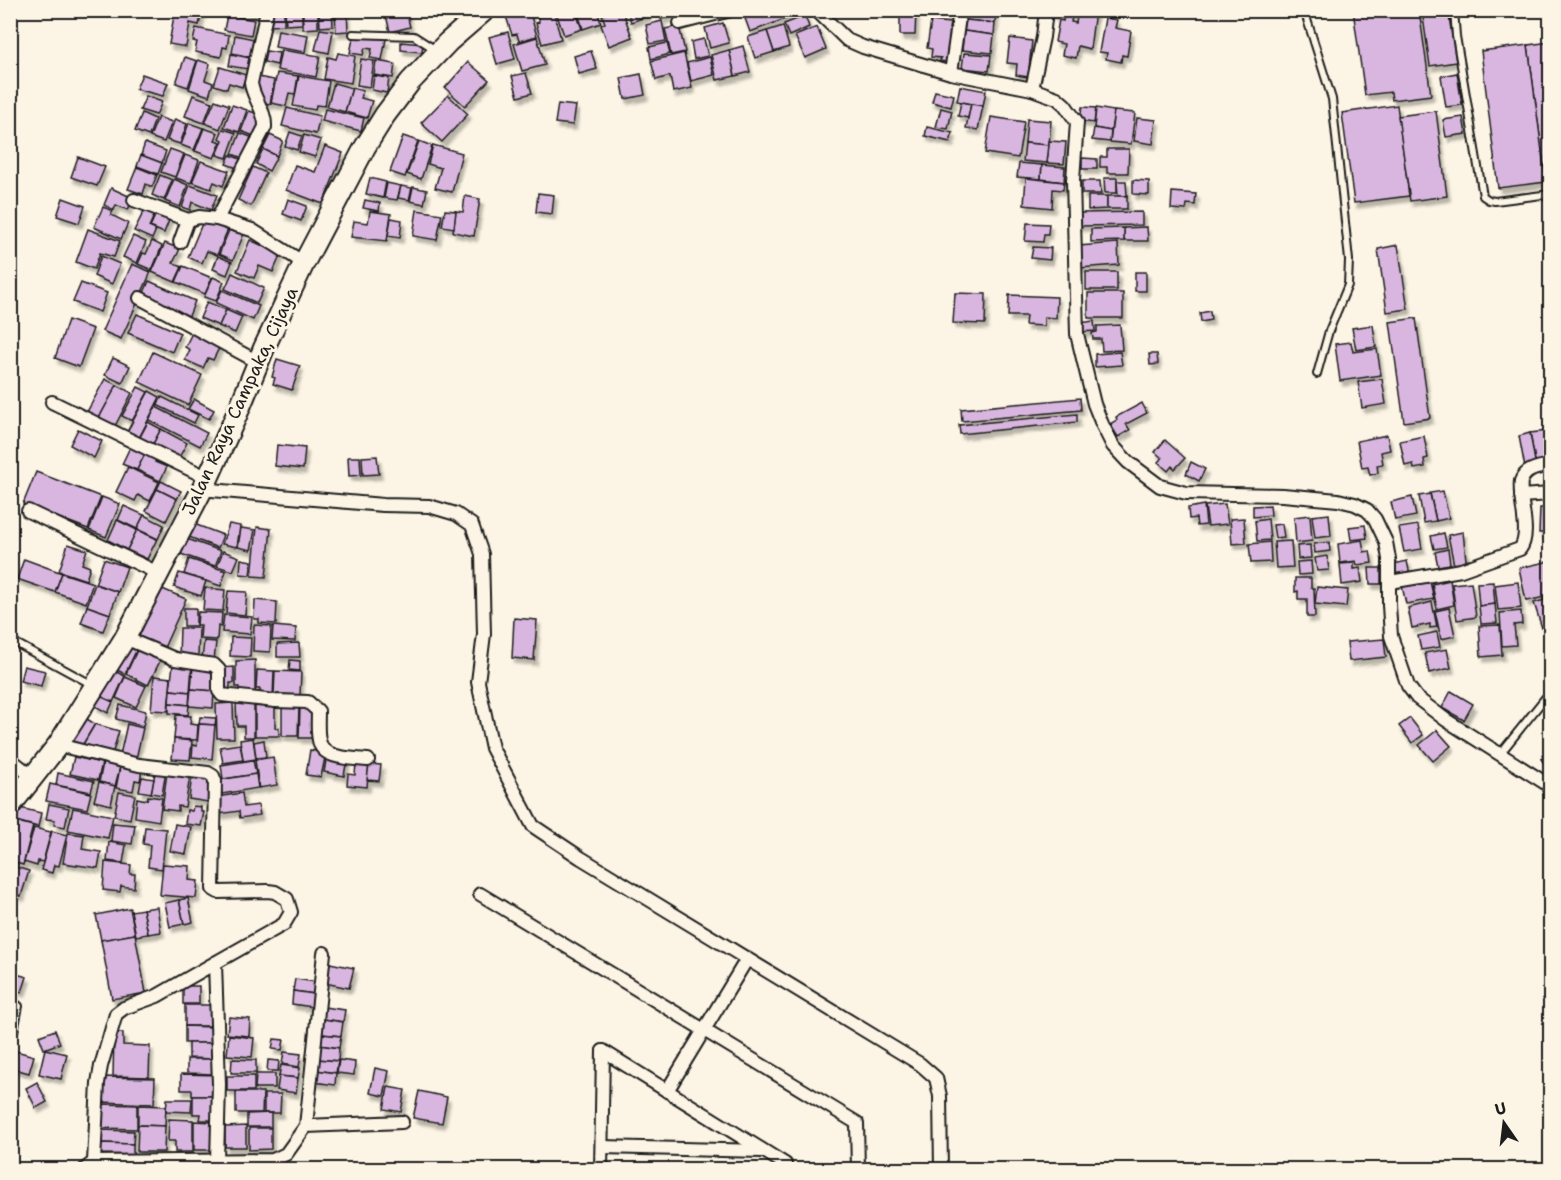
<svg xmlns="http://www.w3.org/2000/svg" width="1561" height="1180" viewBox="0 0 1561 1180" font-family="'Shantell Sans',sans-serif">
<style>
.building{fill:#d9b6e0;stroke:#1c1c1c;stroke-width:1.5;filter:url(#shadow)}
.lines{fill:none;stroke-linecap:round;stroke-linejoin:round}
.service-casing{stroke:#1c1c1c;stroke-width:10}
.minor-casing{stroke:#1c1c1c;stroke-width:16}
.primary-casing{stroke:#1c1c1c;stroke-width:24}
.service{stroke:#fcf5e5;stroke-width:6}
.minor{stroke:#fcf5e5;stroke-width:12}
.primary{stroke:#fcf5e5;stroke-width:20}
.labels{text-anchor:middle;dominant-baseline:central;stroke-width:6;stroke-linejoin:round;paint-order:stroke}
.street-label{font-size:18px;fill:#1c1c1c;stroke:#fcf5e5}
</style>
<defs>
<filter id="shadow"><feDropShadow dx="3" dy="5" stdDeviation="1.5" flood-color="#0004"/></filter>
</defs>
<rect width="100%" height="100%" fill="#fcf5e5"/>
<filter id="ink" filterUnits="userSpaceOnUse"><feTurbulence type="fractalNoise" baseFrequency=".0167" numOctaves="2"/><feDisplacementMap in="SourceGraphic" scale="12" xChannelSelector="R" yChannelSelector="G"/><feConvolveMatrix kernelMatrix="1 2 1 2 8 2 1 2 1" color-interpolation-filters="sRGB"/></filter>
<g filter="url(#ink)">
<g class="building">
<path d="M 175,10 L 202,12 L 199,25 L 190,23 L 186,47 L 169,44 Z"/>
<path d="M 231,10 L 255,10 L 254,15 L 231,13 Z"/>
<path d="M 269,10 L 284,10 L 284,25 L 269,26 Z"/>
<path d="M 285,10 L 302,10 L 302,24 L 286,25 Z"/>
<path d="M 303,10 L 318,10 L 318,28 L 303,29 Z"/>
<path d="M 319,10 L 332,10 L 333,26 L 320,27 Z"/>
<path d="M 335,10 L 347,10 L 348,31 L 336,32 Z"/>
<path d="M 406,10 L 410,27 L 390,32 L 385,11 Z"/>
<path d="M 516,10 L 529,10 L 537,36 L 519,41 L 517,34 L 512,35 L 505,13 Z"/>
<path d="M 536,10 L 553,10 L 561,39 L 542,44 L 536,23 L 539,22 Z"/>
<path d="M 555,10 L 575,10 L 582,29 L 564,35 Z"/>
<path d="M 577,10 L 597,10 L 601,23 L 583,29 Z"/>
<path d="M 614,10 L 622,10 L 632,37 L 609,46 L 601,25 L 605,23 L 602,15 Z"/>
<path d="M 627,10 L 646,10 L 648,16 L 631,22 Z"/>
<path d="M 659,10 L 671,10 L 668,11 L 669,17 L 661,19 Z"/>
<path d="M 742,10 L 795,10 L 796,15 L 750,32 Z"/>
<path d="M 931,10 L 955,10 L 954,18 L 944,16 L 943,19 L 930,17 Z"/>
<path d="M 967,10 L 996,10 L 995,23 L 966,20 Z"/>
<path d="M 1052,10 L 1064,10 L 1063,17 L 1052,15 Z"/>
<path d="M 1065,10 L 1073,11 L 1071,22 L 1076,23 L 1078,10 L 1095,11 L 1090,49 L 1078,46 L 1076,58 L 1062,55 L 1064,44 L 1055,42 L 1059,20 L 1063,21 Z"/>
<path d="M 1353,10 L 1419,10 L 1431,95 L 1392,100 L 1391,92 L 1365,95 Z"/>
<path d="M 1422,10 L 1448,10 L 1456,62 L 1430,66 Z"/>
<path d="M 900,11 L 916,11 L 915,35 L 900,35 Z"/>
<path d="M 227,15 L 254,20 L 251,35 L 224,30 Z"/>
<path d="M 805,16 L 809,27 L 789,36 L 784,24 Z"/>
<path d="M 1105,18 L 1117,20 L 1115,28 L 1131,31 L 1127,56 L 1122,55 L 1121,62 L 1106,59 L 1107,53 L 1099,52 Z"/>
<path d="M 966,20 L 995,23 L 994,35 L 964,31 Z"/>
<path d="M 662,21 L 666,41 L 650,44 L 646,25 Z"/>
<path d="M 931,21 L 950,23 L 949,29 L 957,30 L 951,63 L 940,61 L 941,58 L 931,57 L 932,49 L 927,48 Z"/>
<path d="M 723,23 L 729,43 L 710,48 L 705,28 Z"/>
<path d="M 679,26 L 685,52 L 671,55 L 665,29 Z"/>
<path d="M 783,26 L 789,47 L 774,52 L 767,31 Z"/>
<path d="M 817,27 L 826,49 L 805,58 L 795,36 Z"/>
<path d="M 196,28 L 229,35 L 227,48 L 223,47 L 221,57 L 195,52 L 197,42 L 193,41 Z"/>
<path d="M 320,29 L 333,31 L 329,53 L 315,50 Z"/>
<path d="M 278,30 L 308,35 L 305,52 L 275,47 Z"/>
<path d="M 767,31 L 774,52 L 755,58 L 748,37 Z"/>
<path d="M 964,31 L 994,35 L 992,53 L 962,50 Z"/>
<path d="M 508,32 L 515,59 L 497,64 L 489,37 Z"/>
<path d="M 354,34 L 386,39 L 382,60 L 370,58 L 372,49 L 365,48 L 363,55 L 350,53 Z"/>
<path d="M 235,35 L 254,39 L 250,57 L 232,53 Z"/>
<path d="M 537,37 L 545,65 L 522,71 L 514,44 Z"/>
<path d="M 1010,38 L 1032,41 L 1028,77 L 1016,75 L 1017,64 L 1007,63 Z"/>
<path d="M 704,39 L 708,56 L 694,59 L 691,42 Z"/>
<path d="M 401,42 L 423,44 L 422,52 L 401,50 Z"/>
<path d="M 1550,42 L 1550,182 L 1546,182 L 1528,45 Z"/>
<path d="M 667,43 L 670,54 L 651,59 L 649,47 Z"/>
<path d="M 1528,45 L 1546,182 L 1498,188 L 1481,51 Z"/>
<path d="M 743,46 L 750,72 L 735,76 L 729,50 Z"/>
<path d="M 281,50 L 320,56 L 316,77 L 277,70 Z"/>
<path d="M 729,50 L 735,76 L 717,80 L 711,55 Z"/>
<path d="M 266,51 L 279,53 L 277,65 L 264,62 Z"/>
<path d="M 591,51 L 597,69 L 579,74 L 574,56 Z"/>
<path d="M 338,53 L 355,56 L 351,83 L 324,79 L 328,57 L 336,59 Z"/>
<path d="M 684,53 L 692,88 L 673,92 L 670,76 L 656,80 L 651,61 Z"/>
<path d="M 964,53 L 991,55 L 989,71 L 962,68 Z"/>
<path d="M 231,54 L 250,58 L 248,69 L 229,66 Z"/>
<path d="M 185,57 L 197,61 L 188,87 L 176,83 Z"/>
<path d="M 710,57 L 714,75 L 691,81 L 687,63 Z"/>
<path d="M 361,59 L 374,61 L 370,87 L 357,85 Z"/>
<path d="M 198,60 L 210,64 L 205,80 L 213,83 L 209,96 L 189,89 Z"/>
<path d="M 376,61 L 395,64 L 393,78 L 374,75 Z"/>
<path d="M 468,62 L 489,80 L 465,106 L 445,88 Z"/>
<path d="M 220,67 L 246,75 L 242,87 L 229,83 L 227,89 L 214,85 Z"/>
<path d="M 277,73 L 298,76 L 295,94 L 289,93 L 286,106 L 271,103 Z"/>
<path d="M 526,73 L 532,93 L 518,97 L 512,76 Z"/>
<path d="M 1457,73 L 1462,105 L 1446,107 L 1441,76 Z"/>
<path d="M 142,74 L 168,83 L 163,96 L 136,89 Z"/>
<path d="M 641,74 L 645,95 L 625,99 L 621,78 Z"/>
<path d="M 299,76 L 329,81 L 325,106 L 316,105 L 315,110 L 293,106 Z"/>
<path d="M 374,76 L 389,78 L 387,93 L 372,90 Z"/>
<path d="M 258,77 L 274,80 L 270,104 L 260,102 L 254,95 Z"/>
<path d="M 334,83 L 352,88 L 345,112 L 327,107 Z"/>
<path d="M 960,86 L 986,91 L 983,106 L 957,101 Z"/>
<path d="M 352,88 L 363,91 L 361,98 L 372,101 L 367,118 L 345,112 Z"/>
<path d="M 935,91 L 954,95 L 951,107 L 932,102 Z"/>
<path d="M 193,95 L 212,102 L 204,123 L 185,116 Z"/>
<path d="M 448,95 L 468,114 L 442,142 L 421,123 Z"/>
<path d="M 146,96 L 162,102 L 156,115 L 140,110 Z"/>
<path d="M 215,100 L 229,105 L 220,129 L 205,123 Z"/>
<path d="M 961,102 L 971,104 L 968,118 L 958,116 Z"/>
<path d="M 558,104 L 576,106 L 573,125 L 555,123 Z"/>
<path d="M 971,104 L 983,106 L 978,130 L 966,128 Z"/>
<path d="M 232,105 L 247,110 L 239,132 L 224,127 Z"/>
<path d="M 1397,105 L 1409,196 L 1354,203 L 1342,113 Z"/>
<path d="M 1082,107 L 1096,108 L 1094,123 L 1080,121 Z"/>
<path d="M 287,108 L 320,116 L 316,134 L 282,126 Z"/>
<path d="M 941,108 L 952,111 L 948,129 L 936,127 Z"/>
<path d="M 1096,108 L 1114,111 L 1111,131 L 1094,128 Z"/>
<path d="M 325,109 L 364,118 L 361,131 L 322,121 Z"/>
<path d="M 249,111 L 262,115 L 254,136 L 241,131 Z"/>
<path d="M 1114,111 L 1135,113 L 1131,144 L 1110,142 Z"/>
<path d="M 1436,111 L 1447,196 L 1410,201 L 1398,116 Z"/>
<path d="M 142,113 L 155,119 L 149,136 L 135,131 Z"/>
<path d="M 158,117 L 172,122 L 164,142 L 150,137 Z"/>
<path d="M 991,117 L 1024,122 L 1018,158 L 985,153 Z"/>
<path d="M 1463,117 L 1466,134 L 1446,137 L 1443,120 Z"/>
<path d="M 1137,118 L 1156,120 L 1153,144 L 1134,141 Z"/>
<path d="M 175,119 L 187,124 L 180,144 L 167,140 Z"/>
<path d="M 1027,119 L 1051,121 L 1049,145 L 1025,143 Z"/>
<path d="M 189,123 L 203,128 L 194,150 L 181,145 Z"/>
<path d="M 927,127 L 953,133 L 950,142 L 925,136 Z"/>
<path d="M 204,128 L 218,133 L 215,140 L 221,142 L 214,158 L 195,151 Z"/>
<path d="M 1094,128 L 1111,131 L 1110,142 L 1092,140 Z"/>
<path d="M 223,129 L 236,133 L 227,158 L 217,155 L 223,140 L 219,138 Z"/>
<path d="M 290,132 L 302,136 L 297,150 L 285,146 Z"/>
<path d="M 240,133 L 251,137 L 243,158 L 232,154 Z"/>
<path d="M 270,135 L 283,141 L 277,156 L 263,149 Z"/>
<path d="M 304,135 L 321,140 L 315,157 L 299,152 Z"/>
<path d="M 403,136 L 418,141 L 405,177 L 390,172 Z"/>
<path d="M 419,141 L 432,146 L 421,179 L 407,174 Z"/>
<path d="M 1049,141 L 1066,142 L 1064,164 L 1047,163 Z"/>
<path d="M 145,143 L 166,151 L 162,163 L 141,155 Z"/>
<path d="M 1025,143 L 1049,145 L 1047,163 L 1023,161 Z"/>
<path d="M 433,145 L 462,153 L 452,192 L 435,188 L 441,168 L 428,164 Z"/>
<path d="M 325,146 L 343,153 L 323,204 L 286,190 L 295,165 L 315,172 Z"/>
<path d="M 170,149 L 184,154 L 175,177 L 161,172 Z"/>
<path d="M 263,149 L 277,156 L 269,171 L 256,164 Z"/>
<path d="M 1107,149 L 1129,149 L 1128,173 L 1107,173 L 1107,167 L 1100,167 L 1100,157 L 1107,157 Z"/>
<path d="M 141,155 L 162,163 L 158,174 L 137,166 Z"/>
<path d="M 185,155 L 199,160 L 191,183 L 176,178 Z"/>
<path d="M 230,155 L 243,160 L 240,169 L 226,164 Z"/>
<path d="M 78,157 L 105,167 L 97,186 L 71,177 Z"/>
<path d="M 1082,158 L 1097,159 L 1097,169 L 1082,169 Z"/>
<path d="M 201,161 L 229,171 L 223,186 L 214,182 L 211,189 L 192,182 Z"/>
<path d="M 1019,163 L 1042,165 L 1041,179 L 1017,177 Z"/>
<path d="M 1042,165 L 1065,167 L 1064,182 L 1041,179 Z"/>
<path d="M 137,167 L 157,175 L 152,187 L 146,184 L 143,194 L 128,189 Z"/>
<path d="M 253,167 L 266,173 L 251,206 L 238,200 Z"/>
<path d="M 160,175 L 172,180 L 164,200 L 152,195 Z"/>
<path d="M 370,178 L 386,182 L 383,198 L 366,194 Z"/>
<path d="M 1026,178 L 1064,182 L 1063,190 L 1053,189 L 1052,208 L 1024,205 Z"/>
<path d="M 1104,178 L 1117,178 L 1117,193 L 1105,193 Z"/>
<path d="M 174,179 L 188,185 L 180,207 L 165,201 Z"/>
<path d="M 1133,180 L 1149,181 L 1149,195 L 1133,194 Z"/>
<path d="M 1082,181 L 1100,181 L 1101,194 L 1082,194 Z"/>
<path d="M 1117,181 L 1126,181 L 1127,196 L 1118,196 Z"/>
<path d="M 387,183 L 401,186 L 397,200 L 384,198 Z"/>
<path d="M 190,185 L 217,195 L 211,210 L 192,202 L 190,210 L 182,207 Z"/>
<path d="M 401,186 L 412,188 L 409,200 L 398,198 Z"/>
<path d="M 413,187 L 427,190 L 424,204 L 410,201 Z"/>
<path d="M 111,188 L 133,198 L 128,210 L 116,205 L 114,210 L 104,205 Z"/>
<path d="M 1172,192 L 1196,194 L 1195,205 L 1187,204 L 1186,210 L 1171,209 Z"/>
<path d="M 538,193 L 554,195 L 552,214 L 536,212 Z"/>
<path d="M 465,196 L 480,199 L 474,236 L 453,232 L 456,211 L 463,212 Z"/>
<path d="M 1088,196 L 1107,196 L 1107,209 L 1088,210 Z"/>
<rect x="1107" y="196" width="20" height="13"/>
<path d="M 63,198 L 85,206 L 79,223 L 57,216 Z"/>
<path d="M 288,199 L 307,206 L 301,221 L 283,214 Z"/>
<path d="M 365,200 L 380,203 L 379,211 L 363,208 Z"/>
<path d="M 103,207 L 113,211 L 111,215 L 128,223 L 121,239 L 94,227 Z"/>
<path d="M 146,207 L 156,211 L 149,227 L 156,230 L 152,239 L 134,231 Z"/>
<path d="M 158,209 L 171,215 L 164,233 L 150,227 Z"/>
<path d="M 417,210 L 442,214 L 437,240 L 413,236 Z"/>
<path d="M 445,210 L 456,211 L 454,228 L 442,226 Z"/>
<path d="M 370,211 L 391,214 L 387,241 L 351,237 L 354,221 L 368,223 Z"/>
<path d="M 1142,212 L 1142,225 L 1077,226 L 1077,213 Z"/>
<path d="M 391,218 L 402,220 L 400,238 L 388,236 Z"/>
<path d="M 204,219 L 228,229 L 217,255 L 207,251 L 202,263 L 188,257 Z"/>
<path d="M 1027,223 L 1049,224 L 1048,234 L 1044,234 L 1043,242 L 1025,241 Z"/>
<path d="M 1147,227 L 1148,241 L 1124,241 L 1124,228 Z"/>
<path d="M 230,228 L 244,234 L 233,260 L 219,254 Z"/>
<path d="M 1124,228 L 1124,241 L 1091,242 L 1091,229 Z"/>
<path d="M 88,229 L 120,241 L 114,257 L 100,253 L 94,269 L 76,262 Z"/>
<path d="M 133,236 L 146,242 L 137,263 L 123,257 Z"/>
<path d="M 250,240 L 281,254 L 273,272 L 259,266 L 254,278 L 237,271 Z"/>
<path d="M 152,241 L 162,246 L 152,270 L 138,264 L 143,253 L 146,254 Z"/>
<path d="M 165,243 L 180,249 L 173,263 L 182,267 L 175,282 L 152,272 Z"/>
<path d="M 1118,243 L 1119,265 L 1079,268 L 1078,246 Z"/>
<path d="M 1398,245 L 1408,309 L 1387,312 L 1378,249 Z"/>
<path d="M 1033,247 L 1051,248 L 1050,260 L 1031,258 Z"/>
<path d="M 101,256 L 120,264 L 112,284 L 94,276 Z"/>
<path d="M 218,256 L 232,262 L 227,275 L 213,269 Z"/>
<path d="M 132,264 L 151,272 L 121,339 L 102,331 Z"/>
<path d="M 183,266 L 212,278 L 205,294 L 176,282 Z"/>
<rect x="1086" y="272" width="31" height="18"/>
<rect x="1135" y="272" width="11" height="19"/>
<path d="M 232,273 L 264,288 L 257,303 L 225,289 Z"/>
<path d="M 213,277 L 224,282 L 216,301 L 204,297 Z"/>
<path d="M 149,281 L 195,301 L 189,316 L 143,295 Z"/>
<path d="M 81,283 L 107,293 L 100,312 L 73,302 Z"/>
<path d="M 222,290 L 259,306 L 253,320 L 216,303 Z"/>
<path d="M 955,293 L 986,294 L 985,324 L 953,323 Z"/>
<rect x="1088" y="293" width="35" height="25"/>
<path d="M 1009,295 L 1057,297 L 1056,318 L 1044,317 L 1044,326 L 1025,325 L 1026,316 L 1008,316 Z"/>
<path d="M 207,302 L 226,310 L 219,326 L 200,318 Z"/>
<path d="M 226,310 L 242,317 L 235,333 L 219,326 Z"/>
<path d="M 1210,311 L 1211,320 L 1201,322 L 1200,313 Z"/>
<path d="M 137,314 L 180,333 L 172,352 L 128,333 Z"/>
<path d="M 1416,318 L 1430,418 L 1404,422 L 1390,322 Z"/>
<path d="M 68,320 L 93,329 L 79,367 L 55,358 Z"/>
<path d="M 1094,321 L 1095,331 L 1080,332 L 1080,323 Z"/>
<path d="M 1120,325 L 1122,350 L 1102,351 L 1101,339 L 1093,339 L 1092,333 L 1097,332 L 1097,326 Z"/>
<path d="M 1373,325 L 1376,347 L 1356,350 L 1352,328 Z"/>
<path d="M 193,331 L 221,344 L 213,360 L 208,358 L 203,368 L 185,360 L 190,350 L 185,347 Z"/>
<path d="M 1351,342 L 1353,352 L 1377,349 L 1381,375 L 1340,381 L 1335,344 Z"/>
<path d="M 153,352 L 202,375 L 188,405 L 139,382 Z"/>
<path d="M 1120,352 L 1122,365 L 1095,367 L 1095,354 Z"/>
<path d="M 1149,354 L 1157,354 L 1158,364 L 1150,365 Z"/>
<path d="M 113,358 L 130,366 L 122,383 L 105,375 Z"/>
<path d="M 277,359 L 300,366 L 292,390 L 273,384 L 275,378 L 272,377 Z"/>
<path d="M 105,379 L 117,385 L 99,418 L 87,412 Z"/>
<path d="M 1382,379 L 1386,404 L 1362,408 L 1358,382 Z"/>
<path d="M 117,385 L 132,393 L 115,426 L 99,418 Z"/>
<path d="M 138,387 L 148,392 L 132,421 L 122,416 Z"/>
<path d="M 149,391 L 160,397 L 139,438 L 127,432 Z"/>
<path d="M 162,397 L 198,415 L 194,423 L 157,405 Z"/>
<path d="M 1080,398 L 1081,410 L 962,421 L 961,409 Z"/>
<path d="M 194,399 L 214,410 L 209,419 L 188,409 Z"/>
<path d="M 1142,403 L 1147,413 L 1126,424 L 1130,430 L 1118,437 L 1110,424 L 1117,420 L 1116,417 Z"/>
<path d="M 156,407 L 207,433 L 200,446 L 149,420 Z"/>
<path d="M 1077,414 L 1077,422 L 960,434 L 959,425 Z"/>
<path d="M 148,422 L 161,429 L 152,446 L 139,439 Z"/>
<path d="M 78,429 L 102,441 L 94,458 L 70,445 Z"/>
<path d="M 161,429 L 187,443 L 178,459 L 152,446 Z"/>
<path d="M 1547,431 L 1550,464 L 1536,467 L 1530,433 Z"/>
<path d="M 1530,433 L 1536,467 L 1525,468 L 1519,436 Z"/>
<path d="M 1387,435 L 1390,450 L 1381,452 L 1383,464 L 1377,465 L 1378,473 L 1370,475 L 1368,467 L 1362,468 L 1357,441 Z"/>
<path d="M 1424,436 L 1428,458 L 1424,459 L 1425,467 L 1414,469 L 1413,464 L 1405,466 L 1400,441 Z"/>
<path d="M 1165,440 L 1185,458 L 1175,469 L 1172,466 L 1168,471 L 1158,462 L 1162,458 L 1155,452 Z"/>
<path d="M 132,443 L 147,450 L 137,470 L 122,464 Z"/>
<path d="M 277,445 L 305,448 L 303,469 L 275,466 Z"/>
<path d="M 147,450 L 158,455 L 155,462 L 167,467 L 160,481 L 137,470 Z"/>
<path d="M 377,456 L 379,474 L 363,475 L 362,457 Z"/>
<path d="M 348,457 L 360,457 L 361,475 L 349,476 Z"/>
<path d="M 1191,462 L 1205,469 L 1199,481 L 1186,474 Z"/>
<path d="M 128,467 L 159,482 L 150,501 L 138,495 L 135,501 L 116,492 Z"/>
<path d="M 36,472 L 101,497 L 88,529 L 23,504 Z"/>
<path d="M 161,481 L 181,491 L 177,499 L 157,489 Z"/>
<path d="M 157,489 L 177,499 L 166,521 L 146,511 Z"/>
<path d="M 1443,491 L 1449,518 L 1436,521 L 1430,493 Z"/>
<path d="M 1430,494 L 1436,521 L 1424,523 L 1419,496 Z"/>
<path d="M 102,497 L 120,504 L 106,537 L 89,530 Z"/>
<path d="M 1412,497 L 1416,516 L 1395,520 L 1391,502 Z"/>
<path d="M 1225,504 L 1228,524 L 1208,526 L 1205,506 Z"/>
<path d="M 1204,505 L 1206,525 L 1197,526 L 1196,518 L 1189,519 L 1188,508 Z"/>
<path d="M 1270,505 L 1271,515 L 1253,517 L 1253,506 Z"/>
<path d="M 124,506 L 144,515 L 137,529 L 118,520 Z"/>
<path d="M 1540,508 L 1550,508 L 1550,533 L 1539,533 Z"/>
<path d="M 1329,514 L 1331,536 L 1315,538 L 1312,516 Z"/>
<path d="M 144,515 L 164,525 L 158,539 L 137,529 Z"/>
<path d="M 1310,515 L 1312,541 L 1296,543 L 1294,517 Z"/>
<path d="M 1244,518 L 1246,543 L 1232,544 L 1230,519 Z"/>
<path d="M 1268,519 L 1270,540 L 1257,541 L 1255,521 Z"/>
<path d="M 117,520 L 137,530 L 127,550 L 108,540 Z"/>
<path d="M 194,524 L 223,535 L 218,548 L 189,537 Z"/>
<path d="M 229,524 L 240,526 L 237,547 L 222,544 Z"/>
<path d="M 1282,524 L 1284,537 L 1275,538 L 1273,525 Z"/>
<path d="M 1365,525 L 1367,538 L 1351,540 L 1349,527 Z"/>
<path d="M 1418,525 L 1422,549 L 1404,552 L 1399,528 Z"/>
<path d="M 257,527 L 271,529 L 266,577 L 252,576 Z"/>
<path d="M 241,528 L 255,530 L 251,550 L 238,547 Z"/>
<path d="M 137,530 L 157,539 L 147,559 L 127,550 Z"/>
<path d="M 1463,532 L 1466,560 L 1469,559 L 1470,566 L 1460,568 L 1459,564 L 1454,565 L 1448,535 Z"/>
<path d="M 1444,533 L 1447,547 L 1434,549 L 1431,536 Z"/>
<path d="M 187,539 L 221,551 L 215,566 L 181,554 Z"/>
<path d="M 1362,540 L 1364,552 L 1370,551 L 1372,563 L 1357,565 L 1356,561 L 1340,563 L 1338,544 Z"/>
<path d="M 1291,541 L 1293,567 L 1276,568 L 1274,542 Z"/>
<path d="M 1270,542 L 1271,562 L 1251,563 L 1249,544 Z"/>
<path d="M 1329,542 L 1330,551 L 1315,553 L 1314,544 Z"/>
<path d="M 68,544 L 87,550 L 82,564 L 90,567 L 86,580 L 59,571 Z"/>
<path d="M 1310,545 L 1311,558 L 1298,559 L 1297,546 Z"/>
<path d="M 1448,549 L 1450,564 L 1438,566 L 1435,552 Z"/>
<path d="M 223,551 L 239,557 L 233,571 L 217,566 Z"/>
<path d="M 1327,556 L 1329,570 L 1317,571 L 1315,558 Z"/>
<path d="M 24,559 L 62,573 L 55,592 L 17,579 Z"/>
<path d="M 104,559 L 127,567 L 118,592 L 95,584 Z"/>
<path d="M 189,559 L 226,571 L 221,586 L 184,574 Z"/>
<path d="M 241,559 L 252,561 L 250,575 L 240,574 Z"/>
<path d="M 1311,561 L 1312,574 L 1298,575 L 1297,562 Z"/>
<path d="M 1407,561 L 1410,575 L 1396,578 L 1394,564 Z"/>
<path d="M 1550,561 L 1550,596 L 1526,601 L 1519,568 Z"/>
<path d="M 1354,563 L 1354,569 L 1360,568 L 1362,582 L 1342,585 L 1340,564 Z"/>
<path d="M 1369,568 L 1381,568 L 1381,584 L 1370,584 Z"/>
<path d="M 62,573 L 93,583 L 86,603 L 55,592 Z"/>
<path d="M 179,573 L 206,581 L 201,596 L 174,587 Z"/>
<path d="M 1429,577 L 1434,599 L 1406,604 L 1402,586 Z"/>
<path d="M 1295,578 L 1311,578 L 1311,588 L 1314,588 L 1315,617 L 1307,617 L 1307,599 L 1298,599 L 1298,591 L 1295,592 Z"/>
<path d="M 1450,580 L 1454,605 L 1437,609 L 1432,584 Z"/>
<path d="M 1471,582 L 1476,617 L 1457,620 L 1452,584 Z"/>
<path d="M 1493,582 L 1495,604 L 1479,606 L 1477,583 Z"/>
<path d="M 1518,582 L 1521,608 L 1498,610 L 1495,585 Z"/>
<path d="M 95,584 L 118,592 L 110,614 L 87,606 Z"/>
<path d="M 1317,587 L 1348,590 L 1346,607 L 1315,604 Z"/>
<path d="M 160,588 L 186,599 L 163,650 L 138,639 Z"/>
<path d="M 205,588 L 225,590 L 223,611 L 203,610 Z"/>
<path d="M 228,591 L 247,592 L 245,615 L 226,613 Z"/>
<path d="M 1548,599 L 1550,605 L 1550,625 L 1542,628 L 1534,603 Z"/>
<path d="M 255,600 L 277,602 L 276,624 L 259,623 L 259,619 L 254,619 Z"/>
<path d="M 1432,602 L 1437,627 L 1430,628 L 1430,624 L 1412,628 L 1408,608 Z"/>
<path d="M 1495,604 L 1497,623 L 1481,624 L 1479,606 Z"/>
<path d="M 87,606 L 110,614 L 103,631 L 81,623 Z"/>
<rect x="184" y="608" width="12" height="18"/>
<path d="M 1449,608 L 1455,636 L 1441,639 L 1435,611 Z"/>
<path d="M 1521,611 L 1522,624 L 1514,625 L 1516,645 L 1502,646 L 1500,613 Z"/>
<path d="M 198,612 L 222,613 L 221,627 L 218,626 L 217,640 L 200,639 L 201,625 L 197,625 Z"/>
<path d="M 224,615 L 252,617 L 250,634 L 222,632 Z"/>
<path d="M 514,618 L 537,620 L 534,660 L 512,658 Z"/>
<path d="M 254,625 L 271,626 L 270,652 L 253,651 Z"/>
<path d="M 1500,625 L 1502,655 L 1481,657 L 1479,626 Z"/>
<path d="M 273,626 L 296,628 L 295,641 L 272,640 Z"/>
<path d="M 180,628 L 199,628 L 198,657 L 179,657 Z"/>
<path d="M 1437,632 L 1440,647 L 1421,650 L 1418,636 Z"/>
<path d="M 231,637 L 251,638 L 250,657 L 230,656 Z"/>
<path d="M 1384,639 L 1386,657 L 1349,661 L 1347,642 Z"/>
<path d="M 204,641 L 216,642 L 214,661 L 202,660 Z"/>
<path d="M 125,643 L 137,649 L 125,674 L 113,668 Z"/>
<path d="M 299,643 L 300,657 L 277,657 L 277,644 Z"/>
<path d="M 139,646 L 162,657 L 148,685 L 126,674 Z"/>
<path d="M 1447,649 L 1451,668 L 1429,673 L 1425,653 Z"/>
<path d="M 255,660 L 255,696 L 239,696 L 239,687 L 236,687 L 236,661 Z"/>
<path d="M 290,660 L 300,661 L 300,671 L 289,670 Z"/>
<path d="M 173,664 L 192,666 L 190,692 L 170,690 Z"/>
<path d="M 24,666 L 45,671 L 41,686 L 20,681 Z"/>
<path d="M 193,666 L 216,668 L 214,691 L 191,689 Z"/>
<path d="M 234,667 L 234,683 L 230,683 L 230,690 L 221,690 L 220,668 Z"/>
<path d="M 112,670 L 125,676 L 113,702 L 100,696 Z"/>
<path d="M 257,670 L 274,671 L 273,699 L 260,698 L 260,689 L 256,689 Z"/>
<path d="M 275,671 L 301,672 L 300,695 L 274,694 Z"/>
<path d="M 154,676 L 171,678 L 168,711 L 151,710 Z"/>
<path d="M 125,677 L 146,686 L 136,707 L 116,698 Z"/>
<path d="M 191,689 L 214,691 L 213,708 L 189,706 Z"/>
<path d="M 170,690 L 190,692 L 189,705 L 169,703 Z"/>
<path d="M 1451,691 L 1473,704 L 1464,720 L 1442,708 Z"/>
<path d="M 100,696 L 113,702 L 108,713 L 95,706 Z"/>
<path d="M 169,703 L 189,705 L 188,715 L 169,713 Z"/>
<path d="M 233,703 L 234,738 L 217,738 L 216,704 Z"/>
<path d="M 236,703 L 254,703 L 254,737 L 244,737 L 244,726 L 237,726 Z"/>
<path d="M 255,704 L 275,704 L 275,728 L 279,728 L 279,736 L 255,736 Z"/>
<path d="M 120,705 L 146,711 L 143,726 L 116,719 Z"/>
<path d="M 282,706 L 299,707 L 298,736 L 282,736 Z"/>
<path d="M 300,706 L 314,707 L 313,738 L 299,738 Z"/>
<path d="M 176,715 L 191,716 L 190,724 L 198,725 L 197,740 L 174,739 Z"/>
<path d="M 82,716 L 95,724 L 82,746 L 69,738 Z"/>
<path d="M 200,717 L 216,718 L 215,725 L 199,724 Z"/>
<path d="M 1410,718 L 1423,735 L 1412,743 L 1399,726 Z"/>
<path d="M 95,724 L 119,731 L 112,755 L 82,746 Z"/>
<path d="M 127,724 L 143,728 L 136,759 L 120,755 Z"/>
<path d="M 199,724 L 215,725 L 212,759 L 192,757 L 193,745 L 197,746 Z"/>
<path d="M 1437,730 L 1451,746 L 1433,761 L 1419,745 Z"/>
<path d="M 253,738 L 256,759 L 243,761 L 240,740 Z"/>
<path d="M 174,739 L 192,741 L 190,760 L 172,759 Z"/>
<path d="M 264,740 L 266,757 L 256,758 L 254,742 Z"/>
<path d="M 240,744 L 243,760 L 223,763 L 220,747 Z"/>
<path d="M 310,750 L 326,753 L 321,777 L 306,775 Z"/>
<path d="M 1550,752 L 1550,772 L 1541,759 Z"/>
<path d="M 327,755 L 347,759 L 344,776 L 324,772 Z"/>
<path d="M 74,757 L 102,763 L 98,780 L 70,774 Z"/>
<path d="M 273,757 L 277,785 L 259,788 L 255,760 Z"/>
<path d="M 253,760 L 256,774 L 223,779 L 221,765 Z"/>
<path d="M 103,763 L 120,767 L 115,786 L 99,782 Z"/>
<path d="M 356,763 L 369,764 L 367,787 L 347,785 L 348,774 L 355,775 Z"/>
<path d="M 369,764 L 381,765 L 379,781 L 367,780 Z"/>
<path d="M 120,767 L 142,770 L 140,781 L 135,780 L 133,791 L 116,788 Z"/>
<path d="M 156,768 L 166,770 L 162,795 L 151,793 Z"/>
<path d="M 58,773 L 94,781 L 91,792 L 56,785 Z"/>
<path d="M 167,773 L 190,776 L 185,807 L 178,806 L 178,811 L 162,809 Z"/>
<path d="M 256,774 L 258,788 L 222,794 L 219,780 Z"/>
<path d="M 192,775 L 211,778 L 208,802 L 189,799 Z"/>
<path d="M 142,777 L 154,779 L 151,793 L 139,791 Z"/>
<path d="M 99,782 L 115,786 L 111,805 L 94,801 Z"/>
<path d="M 50,784 L 91,793 L 87,809 L 46,801 Z"/>
<path d="M 119,792 L 135,795 L 130,819 L 114,816 Z"/>
<path d="M 242,793 L 244,807 L 258,805 L 260,815 L 240,818 L 239,811 L 219,814 L 217,797 Z"/>
<path d="M 148,796 L 162,798 L 159,821 L 135,817 L 137,798 L 147,800 Z"/>
<path d="M 49,804 L 69,808 L 65,827 L 54,825 L 55,820 L 46,819 Z"/>
<path d="M 193,806 L 201,807 L 201,812 L 204,812 L 201,826 L 185,824 L 187,810 L 192,811 Z"/>
<path d="M 20,808 L 41,813 L 38,827 L 16,821 Z"/>
<path d="M 73,808 L 113,816 L 108,838 L 68,830 Z"/>
<path d="M 14,821 L 33,826 L 23,865 L 10,861 L 10,835 Z"/>
<path d="M 113,823 L 135,825 L 132,844 L 111,841 Z"/>
<path d="M 175,824 L 191,827 L 186,854 L 170,851 Z"/>
<path d="M 145,827 L 166,829 L 162,869 L 148,867 L 150,845 L 143,844 Z"/>
<path d="M 34,828 L 51,832 L 43,862 L 38,861 L 37,866 L 24,862 Z"/>
<path d="M 52,831 L 67,835 L 59,866 L 54,865 L 52,873 L 41,870 Z"/>
<path d="M 68,833 L 84,835 L 82,849 L 101,852 L 98,868 L 63,863 Z"/>
<path d="M 109,842 L 126,845 L 123,863 L 107,861 Z"/>
<path d="M 105,862 L 131,865 L 130,874 L 135,874 L 134,888 L 121,886 L 120,892 L 103,890 Z"/>
<path d="M 163,864 L 190,866 L 189,880 L 198,881 L 196,898 L 160,895 Z"/>
<path d="M 12,866 L 29,871 L 21,896 L 10,893 Z"/>
<path d="M 188,898 L 193,922 L 184,924 L 179,900 Z"/>
<path d="M 179,900 L 184,924 L 170,927 L 165,903 Z"/>
<path d="M 157,907 L 161,932 L 148,934 L 143,909 Z"/>
<path d="M 130,908 L 135,934 L 101,940 L 96,915 Z"/>
<path d="M 143,909 L 148,934 L 136,936 L 131,911 Z"/>
<path d="M 135,934 L 146,993 L 112,999 L 101,940 Z"/>
<path d="M 330,963 L 354,968 L 349,988 L 325,983 Z"/>
<path d="M 13,973 L 27,977 L 22,992 L 10,988 Z"/>
<path d="M 295,979 L 316,982 L 314,994 L 293,991 Z"/>
<rect x="183" y="986" width="16" height="18"/>
<path d="M 293,991 L 314,994 L 312,1007 L 292,1004 Z"/>
<rect x="185" y="1005" width="28" height="21"/>
<path d="M 324,1007 L 345,1010 L 343,1022 L 323,1019 Z"/>
<path d="M 229,1017 L 250,1019 L 249,1036 L 227,1034 Z"/>
<path d="M 323,1019 L 343,1022 L 341,1036 L 321,1034 Z"/>
<path d="M 185,1026 L 213,1027 L 213,1043 L 185,1043 Z"/>
<path d="M 55,1030 L 60,1043 L 44,1049 L 39,1036 Z"/>
<path d="M 114,1033 L 123,1033 L 123,1045 L 150,1046 L 149,1077 L 113,1076 Z"/>
<path d="M 321,1034 L 341,1036 L 339,1048 L 319,1045 Z"/>
<path d="M 229,1035 L 254,1038 L 252,1057 L 227,1055 Z"/>
<path d="M 274,1039 L 284,1040 L 282,1050 L 272,1049 Z"/>
<path d="M 189,1043 L 213,1043 L 213,1059 L 189,1058 Z"/>
<path d="M 319,1045 L 339,1048 L 338,1061 L 317,1059 Z"/>
<path d="M 45,1049 L 67,1054 L 61,1079 L 39,1074 Z"/>
<path d="M 16,1051 L 34,1056 L 29,1073 L 11,1068 Z"/>
<path d="M 284,1052 L 301,1054 L 299,1067 L 282,1064 Z"/>
<path d="M 187,1059 L 213,1059 L 213,1074 L 187,1073 Z"/>
<path d="M 232,1059 L 256,1060 L 256,1073 L 231,1073 Z"/>
<path d="M 317,1059 L 338,1061 L 336,1073 L 316,1070 Z"/>
<path d="M 268,1060 L 279,1061 L 278,1071 L 267,1071 Z"/>
<path d="M 339,1060 L 355,1062 L 354,1075 L 337,1073 Z"/>
<path d="M 281,1065 L 300,1068 L 298,1078 L 279,1076 Z"/>
<path d="M 375,1068 L 389,1071 L 384,1096 L 370,1093 Z"/>
<path d="M 316,1070 L 336,1073 L 335,1085 L 314,1082 Z"/>
<path d="M 181,1074 L 217,1075 L 216,1096 L 192,1096 L 192,1090 L 181,1090 Z"/>
<path d="M 256,1074 L 275,1074 L 275,1088 L 255,1088 Z"/>
<rect x="227" y="1076" width="27" height="15"/>
<path d="M 279,1076 L 298,1078 L 296,1093 L 277,1090 Z"/>
<path d="M 101,1077 L 155,1078 L 154,1104 L 100,1102 Z"/>
<path d="M 37,1082 L 47,1102 L 36,1108 L 26,1088 Z"/>
<path d="M 388,1087 L 405,1090 L 401,1112 L 384,1109 Z"/>
<path d="M 419,1091 L 447,1097 L 442,1123 L 413,1118 Z"/>
<path d="M 236,1092 L 263,1092 L 262,1113 L 236,1113 Z"/>
<path d="M 264,1094 L 281,1094 L 280,1113 L 264,1113 Z"/>
<path d="M 193,1096 L 215,1096 L 215,1120 L 200,1120 L 201,1114 L 193,1114 Z"/>
<path d="M 167,1099 L 192,1099 L 191,1112 L 166,1111 Z"/>
<path d="M 100,1104 L 137,1105 L 137,1129 L 99,1128 Z"/>
<path d="M 138,1105 L 166,1106 L 165,1126 L 138,1125 Z"/>
<path d="M 271,1113 L 271,1127 L 247,1127 L 247,1114 Z"/>
<path d="M 169,1119 L 193,1120 L 193,1152 L 175,1152 L 175,1141 L 168,1141 Z"/>
<path d="M 194,1121 L 213,1122 L 213,1150 L 194,1150 Z"/>
<path d="M 138,1125 L 165,1126 L 164,1152 L 137,1152 Z"/>
<path d="M 246,1126 L 246,1147 L 225,1147 L 225,1127 Z"/>
<path d="M 249,1128 L 271,1128 L 271,1149 L 249,1150 Z"/>
<path d="M 100,1130 L 134,1131 L 133,1144 L 100,1143 Z"/>
<path d="M 100,1143 L 133,1144 L 133,1155 L 99,1154 Z"/>
</g>
<g class="lines">
<g class="service-casing">
<g id="service">
<path d="M 1304,10 L 1332,99 L 1349,260 L 1348,285 L 1329,331 L 1317,374"/>
<path d="M 1454,10 L 1456,36 L 1483,196 L 1489,200 L 1495,201 L 1550,194"/>
<path d="M 353,34 L 414,36 L 436,50"/>
<path d="M 10,640 L 91,684"/>
<path d="M 1500,754 L 1545,698 L 1550,696"/>
<path d="M 10,999 L 19,1006 L 10,1052"/>
</g>
</g>
<g class="minor-casing">
<g id="minor">
<path d="M 267,10 L 251,83 C 253,99 266,111 265,127 L 217,219 L 252,230 L 304,263"/>
<path d="M 816,10 L 847,40 L 863,47 L 951,73 L 1032,89 L 1057,98 L 1065,105 L 1077,122 L 1073,180 L 1077,334 L 1094,404 L 1102,424 L 1113,446 L 1128,462 L 1160,486 L 1186,493 L 1283,495 L 1338,500 L 1355,504 L 1367,510 L 1375,519 L 1386,542 L 1389,559 L 1389,605 L 1391,636 L 1408,686 L 1417,698 L 1446,720 L 1550,786"/>
<path d="M 680,23 L 731,10"/>
<path d="M 951,73 L 960,10"/>
<path d="M 1032,89 L 1043,37 L 1046,10"/>
<path d="M 134,200 L 188,220 L 199,217 L 217,219"/>
<path d="M 180,242 L 188,220"/>
<path d="M 140,298 L 258,362"/>
<path d="M 52,402 L 208,478"/>
<path d="M 200,489 L 383,505 L 429,506 L 456,514 L 472,525 L 482,554 L 484,634 L 478,682 L 492,748 L 533,826 L 581,858 L 920,1064 L 936,1078 L 940,1096 L 941,1170"/>
<path d="M 1521,496 L 1550,494"/>
<path d="M 28,511 L 158,573"/>
<path d="M 1390,582 L 1461,570 L 1520,549 C 1532,533 1518,500 1521,481 C 1526,468 1539,468 1550,465"/>
<path d="M 125,638 L 175,659 L 214,665 L 219,670 L 219,691 L 222,695 L 275,701 L 308,702 L 318,711 C 318,720 317,731 319,740 C 322,760 353,758 368,760"/>
<path d="M 58,745 L 139,765 L 208,773 L 213,776 L 215,781 L 213,889 L 218,892 L 268,891 L 275,892 L 287,899 L 291,912 L 284,924 L 215,963"/>
<path d="M 10,759 L 33,777"/>
<path d="M 480,894 L 857,1123 L 858,1170"/>
<path d="M 603,1051 L 785,1164 L 785,1170"/>
<path d="M 667,1091 L 747,959"/>
<path d="M 306,1126 L 402,1122"/>
<path d="M 602,1147 L 762,1151"/>
<path d="M 94,1162 L 98,1083 L 101,1066 L 116,1014 L 124,1008 L 157,996 L 215,963 L 219,1084 L 217,1161"/>
<path d="M 84,1170 L 94,1162 L 273,1160 L 286,1154 L 306,1126 L 324,953"/>
<path d="M 601,1170 L 603,1051"/>
</g>
</g>
<g class="primary-casing">
<path id="primary" d="M 10,806 L 58,745 L 125,638 L 208,478 L 237,414 L 264,348 L 304,263 L 365,147 L 385,115 L 410,82 L 448,42 L 485,10"/>
</g>
<use href="#service" class="service"/>
<use href="#minor" class="minor"/>
<use href="#primary" class="primary"/>
</g>
</g>
<g class="labels">
<g class="street-label">
<text transform="translate(240 401) rotate(-65)">Jalan Raya Campaka, Cijaya</text>
</g>
</g>
<rect width="1561" height="1180" fill="none" stroke="#fcf5e5" stroke-width="36"/>
<rect x="18" y="18" width="1525" height="1144" fill="none" stroke="#1c1c1c" stroke-width="2" filter="url(#ink)"/>
<g transform="translate(1504 1123) rotate(346)" stroke="#fcf5e5" stroke-width="4.5" paint-order="stroke">
<path d="M0-4.5L10 22L0 15L-10 22Z" fill="#1c1c1c"/>
<text y="-9" font-size="16" font-weight="bold" text-anchor="middle" fill="#1c1c1c">U</text>
</g>
</svg>
